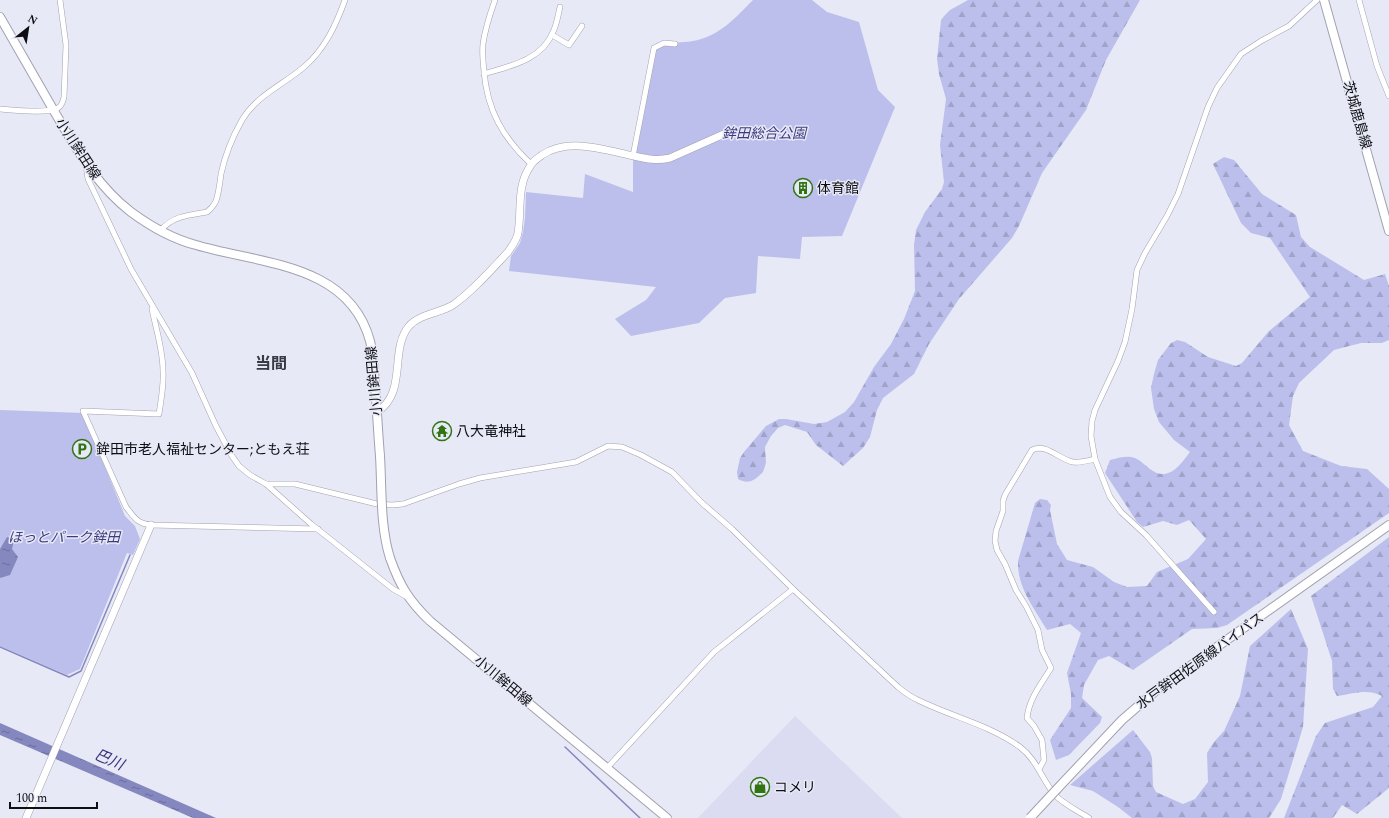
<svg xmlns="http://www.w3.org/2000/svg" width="1389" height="818" viewBox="0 0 1389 818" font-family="Spectral,'Noto Sans JP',serif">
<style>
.built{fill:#dbdcf1}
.forest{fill:url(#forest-firs)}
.park{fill:#bcbfeb}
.water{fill:url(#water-ripples)}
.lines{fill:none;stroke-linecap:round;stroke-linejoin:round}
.stream{stroke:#8587bf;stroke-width:1.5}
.street-casing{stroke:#a1a2af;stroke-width:6}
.secondary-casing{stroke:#a1a2af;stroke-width:8}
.primary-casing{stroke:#a1a2af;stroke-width:10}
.street{stroke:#fff;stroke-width:5}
.secondary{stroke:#fff;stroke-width:7}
.primary{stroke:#fff;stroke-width:8}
.primary-bridge-casing{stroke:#a1a2af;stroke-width:10;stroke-linecap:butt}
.primary-bridge{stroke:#fff;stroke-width:8}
.labels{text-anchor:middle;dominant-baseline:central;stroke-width:3;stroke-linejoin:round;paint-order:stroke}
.street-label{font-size:14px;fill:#0e0e13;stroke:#e7e9f6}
.park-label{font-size:14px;font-style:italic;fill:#3e3a7f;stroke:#e7e9f6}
.poi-label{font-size:14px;fill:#0e0e13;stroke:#e7e9f6;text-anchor:start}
.water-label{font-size:15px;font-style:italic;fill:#373377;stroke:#e7e9f6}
.quarter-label{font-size:16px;font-weight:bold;fill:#393a44;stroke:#e7e9f6}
</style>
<defs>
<pattern id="forest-firs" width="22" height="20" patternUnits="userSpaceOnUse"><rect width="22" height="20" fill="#bcbfeb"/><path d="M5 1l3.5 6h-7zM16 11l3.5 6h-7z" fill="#a0a3c9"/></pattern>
<pattern id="water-ripples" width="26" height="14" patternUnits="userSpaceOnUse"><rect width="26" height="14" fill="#8587bf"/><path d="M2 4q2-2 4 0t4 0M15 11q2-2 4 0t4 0" fill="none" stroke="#6b6d9a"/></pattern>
</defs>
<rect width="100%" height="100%" fill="#e7e9f6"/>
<path class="built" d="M 795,716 L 902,818 L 698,818 Z"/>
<g class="forest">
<path d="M 968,0 L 1140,0 L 1106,60 L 1086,110 L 1042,173 L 1019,226 L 1012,238 L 959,299 L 929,344 L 914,374 L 883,398 L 877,410 L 870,437 L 863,448 L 843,466 L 816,445 L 807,432 L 785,425 L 778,428 L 771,436 L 765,447 L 766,463 L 763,472 C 755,480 749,485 738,479 L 737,472 L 740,458 L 744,452 L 766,426 L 779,419 L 786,419 L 814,424 L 827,422 L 845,412 L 854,402 L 874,367 L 891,344 L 904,319 L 915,291 L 914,245 L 916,230 L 925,212 L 942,189 L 944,182 L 940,145 L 946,99 L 939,74 L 937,59 L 941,20 L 945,15 L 950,10 Z"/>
<path d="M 1224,157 L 1234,160 L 1262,194 L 1296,215 L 1301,237 L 1310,247 L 1364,280 L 1385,274 L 1389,286 L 1389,340 L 1382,343 L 1361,343 L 1334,350 L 1299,383 L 1293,396 L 1289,425 L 1303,451 L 1341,466 L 1367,469 L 1389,489 L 1389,513 L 1227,625 L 1217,628 L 1192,629 L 1133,670 L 1109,656 L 1098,660 L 1084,685 L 1082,698 L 1102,717 L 1100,723 L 1069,755 L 1056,760 L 1050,740 L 1071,708 L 1071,694 L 1067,673 L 1081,633 L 1070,624 L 1047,630 C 1034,608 1017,587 1018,561 L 1035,503 L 1040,499 L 1047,500 L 1051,505 L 1050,510 L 1057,544 L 1067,560 L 1093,567 L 1114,582 L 1127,587 L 1147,586 L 1157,572 L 1188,559 L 1206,539 L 1189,520 L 1177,525 L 1163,521 L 1143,527 L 1137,522 L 1105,473 L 1110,460 C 1118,458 1127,455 1135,458 C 1140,460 1146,466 1150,469 C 1168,483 1180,465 1190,452 L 1174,440 L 1159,422 L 1154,409 L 1151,388 L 1154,374 L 1158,360 L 1171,343 L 1177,340 L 1185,342 L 1208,357 L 1236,366 L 1242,363 L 1269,331 L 1310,297 L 1270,238 L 1251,233 L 1241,223 L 1213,164 Z"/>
<path d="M 1389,537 L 1389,788 L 1357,814 L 1342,805 L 1333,818 L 1284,818 L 1316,736 L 1325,723 L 1373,707 L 1382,696 C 1369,688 1351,694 1337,696 L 1333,689 L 1332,661 L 1311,596 Z"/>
<path d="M 1291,609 L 1308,649 L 1303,727 L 1281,799 L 1269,818 L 1132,818 L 1118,807 L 1093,791 L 1070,785 L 1133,730 L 1150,752 L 1152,758 L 1153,786 L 1156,792 L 1183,804 L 1195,799 L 1208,782 L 1207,753 L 1214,742 L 1224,731 L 1240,696 L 1250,646 Z"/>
</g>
<g class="park">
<path d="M 753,0 L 812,0 L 827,12 L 859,22 L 878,90 L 895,107 L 842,236 L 802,237 L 800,259 L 758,256 L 756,293 L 725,298 L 699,323 L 631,336 L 615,319 L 646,300 L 656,287 L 509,271 L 511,256 L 520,243 L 523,232 L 525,218 L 526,192 L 583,198 L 585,174 L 633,192 L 633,156 L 654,48 C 664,42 681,43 693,41 C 720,36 735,18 753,0 Z"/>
<path d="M 0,410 L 83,413 L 125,516 L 135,526 L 140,539 L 133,555 L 127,553 L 80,669 L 67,675 L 0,646 Z"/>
</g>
<g class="water">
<path d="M 7,537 L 14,540 L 12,549 L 18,557 L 10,575 L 0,578 L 0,549 Z"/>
<path d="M 0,723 L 216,818 L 193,818 L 0,735 Z"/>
</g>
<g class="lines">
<g class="stream">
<path d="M 0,647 L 69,677 L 81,671 L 130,555"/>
<path d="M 565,747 L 640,818"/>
</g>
<g class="street-casing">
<g id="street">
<path d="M 495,0 C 490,14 485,29 483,44 C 482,53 483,62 484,71 C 487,110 503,138 531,164"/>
<path d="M 1359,0 L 1377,66 L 1389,96"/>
<path d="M 552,35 L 569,45 L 582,26"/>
<path d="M 484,74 C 510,66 542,60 553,32 C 557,24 558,15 560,7"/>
<path d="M 0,109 C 13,110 48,114 58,108 C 62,106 63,101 64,97 L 66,45 L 60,0"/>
<path d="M 633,156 L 654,48 L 664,43 L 675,44"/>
<path d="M 86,165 L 88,179 L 131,269 L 192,373 L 216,426 L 232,456 L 239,466 L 250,475 L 266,484 L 311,524 L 393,589 L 409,598"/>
<path d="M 161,230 C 173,216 189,215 207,212 C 211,209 214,205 216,201 C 219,192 220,182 221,174 C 225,155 233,136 242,120 C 257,95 283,85 304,67 C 325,49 336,25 345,0"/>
<path d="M 153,308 L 152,309 C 156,329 163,350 163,371 C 164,385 161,400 159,414 L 83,411 L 126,507 C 135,518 136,523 151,525 L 318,529"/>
<path d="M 266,484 L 295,484 L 377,504 L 392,505 L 403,504 L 459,484 L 480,478 L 576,462 L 608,446 L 622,447 L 641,455 L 672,472 L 702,503 L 732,529 L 793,589 L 898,687 C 904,692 911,697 918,700 C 952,717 990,725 1020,747 C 1036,759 1042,779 1054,794 C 1063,804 1078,811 1089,818"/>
<path d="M 1214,612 L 1146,535 L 1121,512 L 1110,497 L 1095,459 L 1091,436 L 1092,421 L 1095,410 L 1118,361 L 1125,342 L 1132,309 L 1137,270 L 1145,253 L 1167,216 L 1178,194 L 1208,107 L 1217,88 L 1241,54 L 1261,41 L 1289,26 L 1317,0"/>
<path d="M 607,768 L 714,652 L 793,589"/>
<path d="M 1039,769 L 1044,760 L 1042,740 L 1034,726 L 1027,718 C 1029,699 1041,684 1051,668 L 1042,650 L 1038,630 L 1026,606 L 1016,590 L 1005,564 L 997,550 L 995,541 L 996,531 L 1003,511 L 1003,501 L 1005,495 L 1032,450 C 1047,443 1058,459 1073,462 C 1080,463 1087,461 1095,459"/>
</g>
</g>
<g class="secondary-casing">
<g id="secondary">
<path d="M 377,412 C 408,392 389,350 409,326 C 420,314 440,313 453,305 C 474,290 491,270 508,252 C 512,246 517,240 518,233 C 522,209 516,186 531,165 C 533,161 538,158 542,155 C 569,137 605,150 634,156 C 647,159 657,161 670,158 L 733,130"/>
<path d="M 26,818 L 151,525"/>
</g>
</g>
<g class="primary-casing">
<g id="primary">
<path d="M 1324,0 L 1389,231"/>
<path d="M 0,17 C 18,48 36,80 54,111 C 76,148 96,185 131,212 C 150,226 173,239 196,245 C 260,264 349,263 370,341 C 374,356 374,371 375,386 C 377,409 378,433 380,456"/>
<path d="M 390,558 C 400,586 409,601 430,621 L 667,818"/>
<path d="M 1057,789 L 1122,720 L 1159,688 L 1389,525"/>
</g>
</g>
<use href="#street" class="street"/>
<use href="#secondary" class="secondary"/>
<use href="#primary" class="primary"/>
<g class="primary-bridge-casing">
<g id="primary-bridge">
<path d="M 380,456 C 382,489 380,526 390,558"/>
<path d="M 1030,818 L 1057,789"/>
</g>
</g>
<use href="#primary-bridge" class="primary-bridge"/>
</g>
<defs>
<g id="building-ring" transform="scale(1)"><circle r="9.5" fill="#e7e9f6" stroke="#317412" stroke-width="1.5"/><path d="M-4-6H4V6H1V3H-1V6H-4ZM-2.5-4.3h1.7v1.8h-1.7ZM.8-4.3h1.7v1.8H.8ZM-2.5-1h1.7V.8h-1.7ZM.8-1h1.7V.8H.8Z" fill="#317412"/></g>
<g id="temple-ring" transform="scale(1)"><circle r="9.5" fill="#e7e9f6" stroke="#317412" stroke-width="1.5"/><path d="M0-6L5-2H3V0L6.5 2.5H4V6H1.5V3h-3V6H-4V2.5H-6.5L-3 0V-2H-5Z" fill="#317412"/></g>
<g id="parking-ring" transform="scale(1)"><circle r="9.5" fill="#e7e9f6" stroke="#317412" stroke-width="1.5"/><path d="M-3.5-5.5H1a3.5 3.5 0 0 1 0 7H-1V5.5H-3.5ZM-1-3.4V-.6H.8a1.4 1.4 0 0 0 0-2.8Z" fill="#317412"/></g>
<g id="shop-ring" transform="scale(1)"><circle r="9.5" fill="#e7e9f6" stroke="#317412" stroke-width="1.5"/><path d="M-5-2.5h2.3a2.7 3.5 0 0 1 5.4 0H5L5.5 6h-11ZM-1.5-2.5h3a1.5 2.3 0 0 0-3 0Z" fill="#317412"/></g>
</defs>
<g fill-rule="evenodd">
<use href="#building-ring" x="803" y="188"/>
<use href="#temple-ring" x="442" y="431"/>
<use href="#parking-ring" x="82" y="449"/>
<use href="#shop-ring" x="760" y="787"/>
</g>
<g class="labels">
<g class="street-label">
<text transform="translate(1357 115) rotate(74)">茨城鹿島線</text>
<text transform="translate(78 149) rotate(57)">小川鉾田線</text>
<text transform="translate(374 381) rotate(-95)">小川鉾田線</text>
<text transform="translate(1200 661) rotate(-36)">水戸鉾田佐原線バイパス</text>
<text transform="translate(503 681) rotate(40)">小川鉾田線</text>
</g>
<g class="park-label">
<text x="764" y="133">鉾田総合公園</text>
<text x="64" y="537">ほっとパーク鉾田</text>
</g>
<g class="poi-label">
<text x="817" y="188">体育館</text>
<text x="456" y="431">八大竜神社</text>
<text x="96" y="449">鉾田市老人福祉センター;ともえ荘</text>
<text x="774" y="787">コメリ</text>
</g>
<g class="water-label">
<text transform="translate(109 760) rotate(23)">巴川</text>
</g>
<g class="quarter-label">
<text x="271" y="364">当間</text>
</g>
</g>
<g transform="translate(28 28) rotate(30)" stroke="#e7e9f6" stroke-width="3" paint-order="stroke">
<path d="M0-3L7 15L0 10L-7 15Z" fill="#0e0e13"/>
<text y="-6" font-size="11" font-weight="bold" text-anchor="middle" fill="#0e0e13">N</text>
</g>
<path d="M10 802v6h87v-6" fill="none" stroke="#0e0e13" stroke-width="2"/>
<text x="16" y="802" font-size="12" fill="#0e0e13" stroke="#e7e9f6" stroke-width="3" paint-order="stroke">100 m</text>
</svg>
